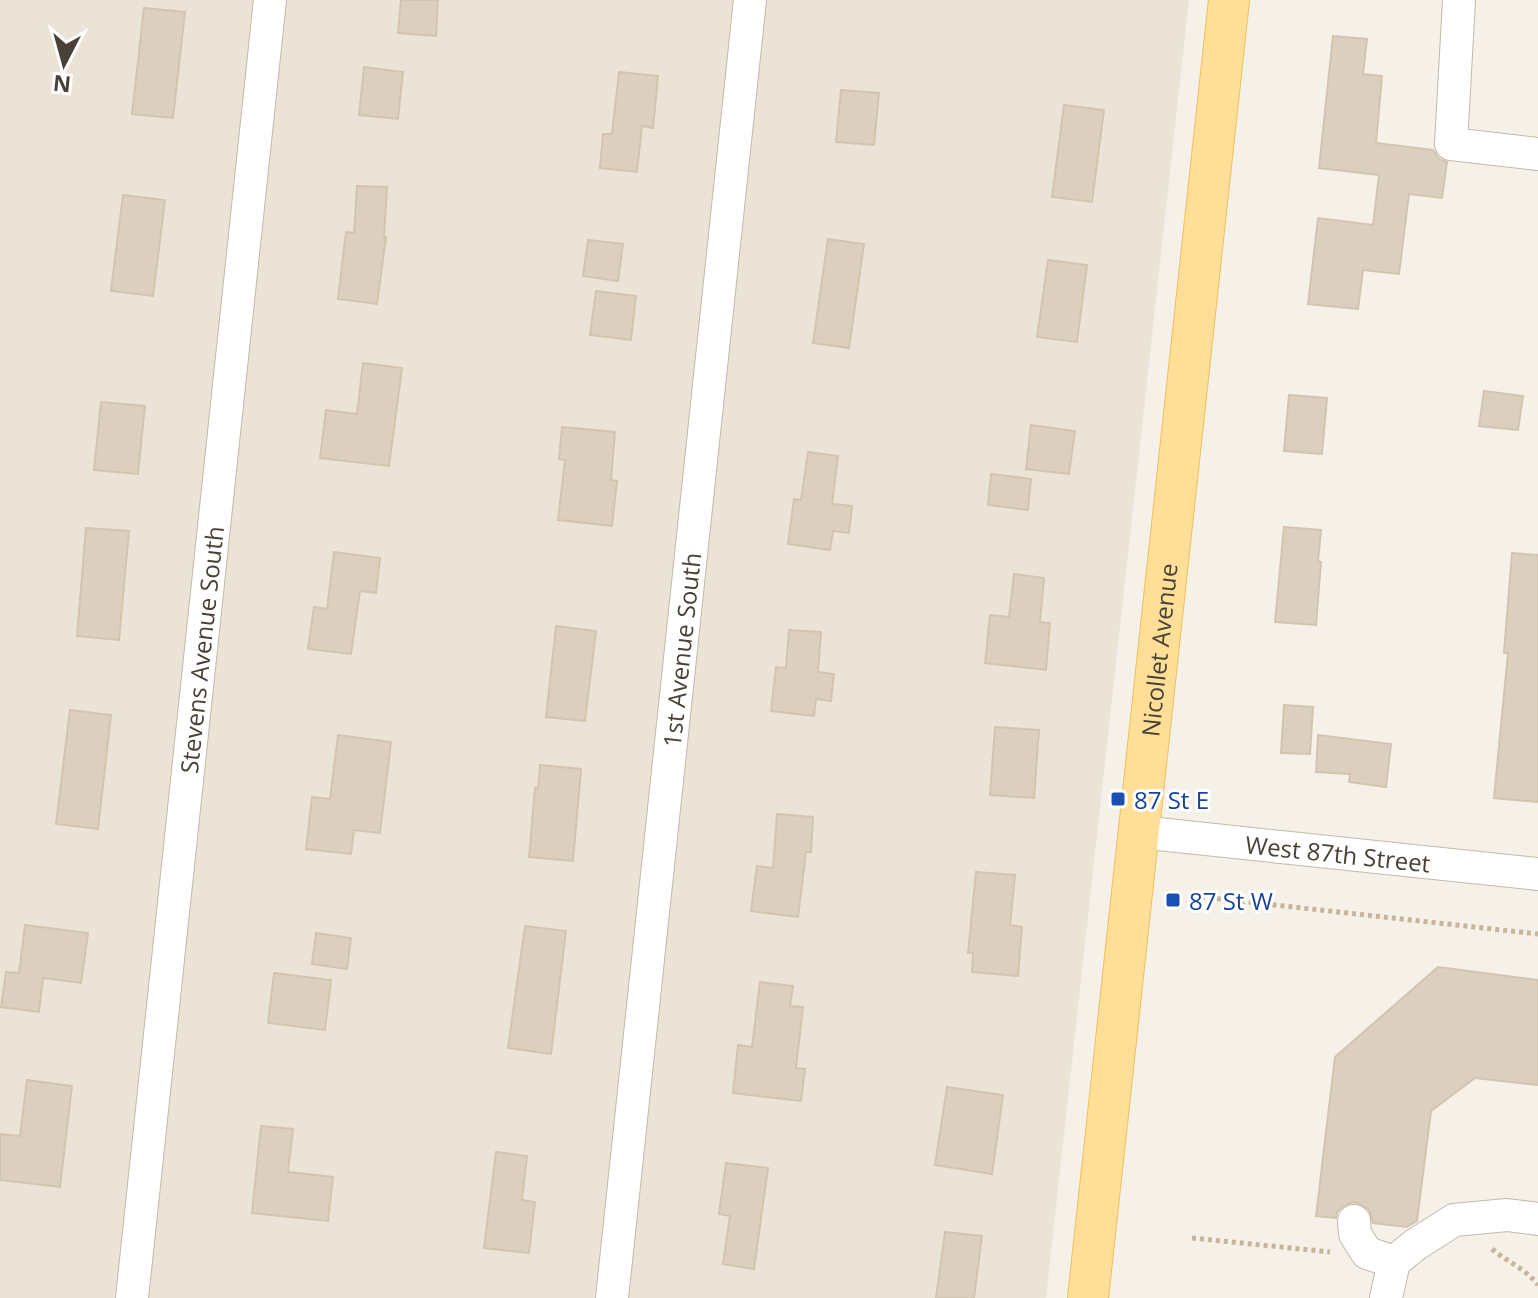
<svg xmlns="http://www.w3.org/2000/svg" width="1538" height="1298" viewBox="0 0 1538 1298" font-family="'Open Sans',sans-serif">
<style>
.residential{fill:#eae3d6}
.building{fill:#dbcfbf;stroke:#d3c4af;stroke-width:2}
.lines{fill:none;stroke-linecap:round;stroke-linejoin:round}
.minor-casing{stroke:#c2b9aa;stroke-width:34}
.major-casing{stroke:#eebf5d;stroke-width:42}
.path{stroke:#c5b59a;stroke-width:5;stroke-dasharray:4 4;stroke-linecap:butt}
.minor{stroke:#fff;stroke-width:32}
.major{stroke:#ffdf97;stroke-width:40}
.transit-dot{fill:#1a4fb4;stroke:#fff;stroke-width:3}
.labels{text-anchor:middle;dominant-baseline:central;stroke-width:6;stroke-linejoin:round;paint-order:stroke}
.street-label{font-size:24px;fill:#494136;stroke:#fff}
.transit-label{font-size:24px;fill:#164399;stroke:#fff;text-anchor:start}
</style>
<rect width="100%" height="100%" fill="#f5f1e8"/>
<path class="residential" d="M 0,0 L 1189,0 L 1046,1298 L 0,1298 Z"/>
<g class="building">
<path d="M 401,0 L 438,0 L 436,36 L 398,33 Z"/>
<path d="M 144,8 L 185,12 L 173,118 L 132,114 Z"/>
<path d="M 1333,36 L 1367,39 L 1363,74 L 1382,76 L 1376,143 L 1433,150 L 1439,159 L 1447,162 L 1442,198 L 1409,194 L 1399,274 L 1363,270 L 1358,309 L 1308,304 L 1318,218 L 1373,225 L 1379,175 L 1319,168 Z"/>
<path d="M 364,67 L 403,72 L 398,119 L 359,115 Z"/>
<path d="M 619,72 L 658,76 L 653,128 L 642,126 L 637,172 L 600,168 L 603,134 L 612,134 Z"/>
<path d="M 841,90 L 879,93 L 874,145 L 836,142 Z"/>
<path d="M 1064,105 L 1104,110 L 1092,202 L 1052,197 Z"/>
<path d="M 357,186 L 387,187 L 384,237 L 386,237 L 377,304 L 338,299 L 346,232 L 354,233 Z"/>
<path d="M 123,195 L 165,200 L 153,296 L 111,291 Z"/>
<path d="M 828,239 L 864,244 L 849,348 L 813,343 Z"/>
<path d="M 588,240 L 623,244 L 618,281 L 583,276 Z"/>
<path d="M 1048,260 L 1087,265 L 1077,342 L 1037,337 Z"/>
<path d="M 596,291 L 636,296 L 631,340 L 590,335 Z"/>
<path d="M 363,363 L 402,368 L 389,466 L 320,458 L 326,410 L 357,414 Z"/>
<path d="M 1484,391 L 1523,396 L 1518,430 L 1479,426 Z"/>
<path d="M 1289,395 L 1327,398 L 1322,454 L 1284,451 Z"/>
<path d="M 101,402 L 145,406 L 138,474 L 94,470 Z"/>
<path d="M 1031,425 L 1075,431 L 1069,474 L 1026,469 Z"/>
<path d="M 562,427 L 615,432 L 611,480 L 617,481 L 612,526 L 558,520 L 565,460 L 559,459 Z"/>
<path d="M 808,452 L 838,456 L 832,504 L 852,506 L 849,533 L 833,531 L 830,550 L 788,544 L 794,499 L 801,500 Z"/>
<path d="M 991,474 L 1031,479 L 1028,510 L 988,505 Z"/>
<path d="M 1284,527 L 1321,530 L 1318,561 L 1321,562 L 1316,625 L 1275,622 Z"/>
<path d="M 86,528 L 129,531 L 119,640 L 77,636 Z"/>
<path d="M 334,552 L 380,558 L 376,593 L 360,591 L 351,654 L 308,649 L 314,607 L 327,609 Z"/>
<path d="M 1512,553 L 1538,555 L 1538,802 L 1494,798 L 1508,653 L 1504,653 Z"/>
<path d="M 1014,574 L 1044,578 L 1040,622 L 1050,623 L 1046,670 L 985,663 L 990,615 L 1009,617 Z"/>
<path d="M 556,626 L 596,631 L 585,721 L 546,717 Z"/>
<path d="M 789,630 L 821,632 L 818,672 L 834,674 L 831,701 L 816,699 L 814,716 L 771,711 L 776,667 L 786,668 Z"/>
<path d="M 1284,705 L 1313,707 L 1310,754 L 1281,753 Z"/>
<path d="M 70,710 L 111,715 L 98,829 L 56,824 Z"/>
<path d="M 995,727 L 1039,730 L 1034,798 L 990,795 Z"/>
<path d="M 338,735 L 391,742 L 380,833 L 354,830 L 351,854 L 306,849 L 312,797 L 330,799 Z"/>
<path d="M 1318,735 L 1391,744 L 1386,787 L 1349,782 L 1350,774 L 1316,772 Z"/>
<path d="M 540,765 L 581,769 L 573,861 L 529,857 L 535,788 L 538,789 Z"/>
<path d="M 777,814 L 813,817 L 811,852 L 806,852 L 798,917 L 751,911 L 757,866 L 773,868 Z"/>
<path d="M 976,872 L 1015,875 L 1010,925 L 1022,927 L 1018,976 L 972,972 L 973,953 L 968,953 Z"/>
<path d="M 25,925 L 88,933 L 81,983 L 43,978 L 39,1012 L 1,1007 L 6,972 L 19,973 Z"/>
<path d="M 525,926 L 566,931 L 551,1054 L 508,1048 Z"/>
<path d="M 316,933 L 351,938 L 347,969 L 312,964 Z"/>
<path d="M 1438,967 L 1538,980 L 1538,1085 L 1475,1078 L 1431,1111 L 1417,1221 L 1407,1227 L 1373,1223 L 1369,1210 L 1361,1204 L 1353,1202 L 1343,1206 L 1337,1212 L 1336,1218 L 1316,1216 L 1335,1057 Z"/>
<path d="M 274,973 L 331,980 L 325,1030 L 268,1023 Z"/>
<path d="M 760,982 L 793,986 L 790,1006 L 803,1007 L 796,1068 L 805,1069 L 801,1101 L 733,1093 L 738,1045 L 752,1047 Z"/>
<path d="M 27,1080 L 72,1086 L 60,1187 L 0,1180 L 0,1134 L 20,1136 Z"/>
<path d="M 947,1087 L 1003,1095 L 992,1174 L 935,1165 Z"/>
<path d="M 261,1126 L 293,1129 L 288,1172 L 333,1177 L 328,1221 L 252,1213 Z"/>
<path d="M 496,1152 L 527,1156 L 522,1200 L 535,1202 L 529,1253 L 484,1248 Z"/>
<path d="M 726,1163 L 768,1168 L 754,1269 L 723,1264 L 730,1216 L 719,1214 Z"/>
<path d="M 945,1232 L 982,1236 L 974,1298 L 936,1298 Z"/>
</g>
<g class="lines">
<g class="minor-casing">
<g id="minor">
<path d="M 1459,0 L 1451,144 L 1538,154"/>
<path id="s1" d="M 1139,832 L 1538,874"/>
<path d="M 1354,1221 L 1355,1234 L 1367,1253 L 1394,1262"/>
<path id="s2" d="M 132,1298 L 270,0"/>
<path id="s3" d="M 612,1298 L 750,0"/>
<path d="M 1386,1298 L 1394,1262 L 1415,1245 L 1454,1220 L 1507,1215 L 1538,1219"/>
</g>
</g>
<g class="major-casing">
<g id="major">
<path id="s4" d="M 1088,1298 L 1229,0"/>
</g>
</g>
<g class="path">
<path d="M 1193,896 L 1538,934"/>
<path d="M 1192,1238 L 1330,1252"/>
<path d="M 1492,1249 C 1507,1262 1525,1268 1538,1285"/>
</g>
<use href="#minor" class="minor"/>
<use href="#major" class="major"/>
</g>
<g class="transit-dot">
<rect x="1110" y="791" width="16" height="16" rx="4"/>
<rect x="1165" y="892" width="16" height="16" rx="4"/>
</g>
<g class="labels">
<g class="street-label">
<text stroke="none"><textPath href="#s2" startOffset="652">Stevens Avenue South</textPath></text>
<text stroke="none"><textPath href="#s3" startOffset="652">1st Avenue South</textPath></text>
<text stroke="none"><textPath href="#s4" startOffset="652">Nicollet Avenue</textPath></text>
<text stroke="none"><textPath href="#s1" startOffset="200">West 87th Street</textPath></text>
</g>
<g class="transit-label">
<text x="1134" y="799">87 St E</text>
<text x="1189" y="900">87 St W</text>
</g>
</g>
<g transform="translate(64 64) rotate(186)" stroke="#ffffff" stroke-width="6" paint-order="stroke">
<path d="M0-6L14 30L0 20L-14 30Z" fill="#494136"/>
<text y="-12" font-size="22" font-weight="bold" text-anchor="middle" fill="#494136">N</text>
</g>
</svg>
